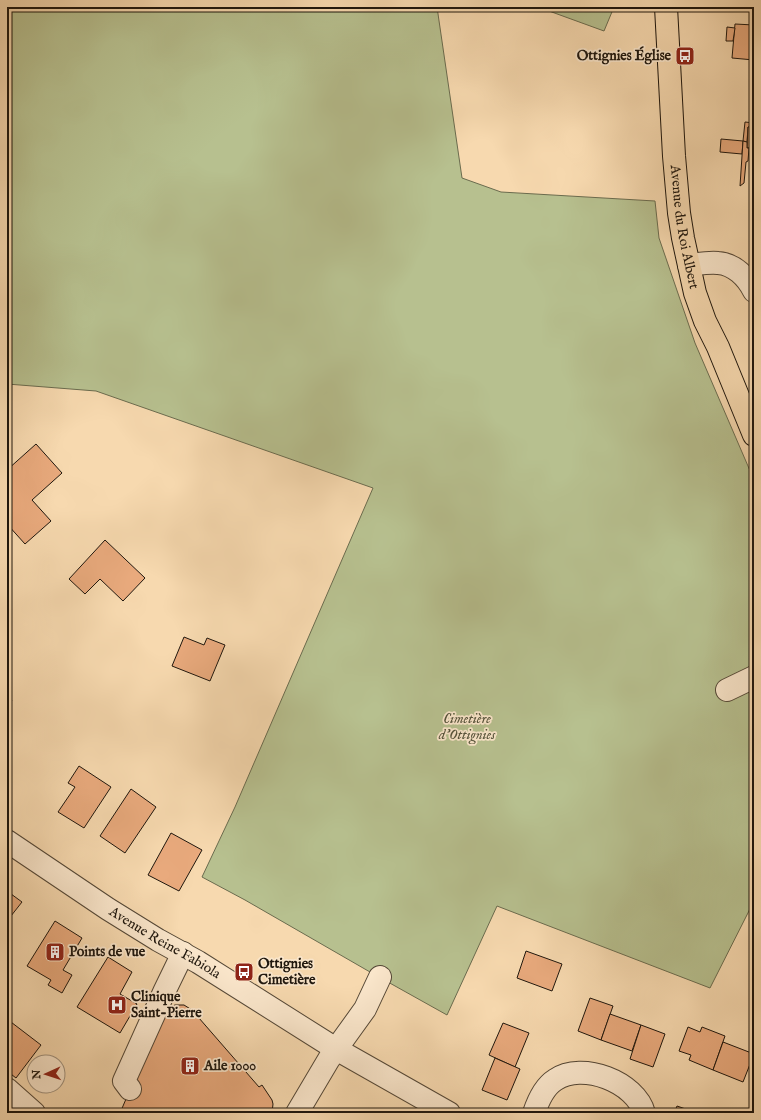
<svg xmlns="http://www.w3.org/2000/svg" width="761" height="1120" viewBox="0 0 761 1120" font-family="'IM FELL English',serif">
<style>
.green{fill:#b7c08f;stroke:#6a6b4e}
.building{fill:#e9aa7d;stroke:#1e160d}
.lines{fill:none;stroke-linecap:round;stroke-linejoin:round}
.minor-casing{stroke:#544736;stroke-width:24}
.major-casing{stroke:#1e160d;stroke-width:24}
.minor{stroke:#fae6cb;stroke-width:22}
.major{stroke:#f7d9af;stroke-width:22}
.labels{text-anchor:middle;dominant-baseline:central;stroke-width:3.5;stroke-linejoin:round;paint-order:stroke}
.poi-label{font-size:14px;font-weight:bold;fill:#1e160d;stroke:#fae6cb;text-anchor:start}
.street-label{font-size:14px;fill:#1e160d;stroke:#fae6cb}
.park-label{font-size:14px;font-style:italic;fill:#54523a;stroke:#fae6cb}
</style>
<rect width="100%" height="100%" fill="#f7d9af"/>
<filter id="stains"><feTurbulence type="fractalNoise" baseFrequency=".005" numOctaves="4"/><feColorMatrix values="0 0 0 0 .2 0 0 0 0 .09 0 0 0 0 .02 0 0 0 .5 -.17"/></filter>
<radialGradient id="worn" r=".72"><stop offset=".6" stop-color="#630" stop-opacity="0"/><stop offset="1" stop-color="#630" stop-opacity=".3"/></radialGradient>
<g class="green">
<path d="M 7,7 L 437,7 L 462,178 L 501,192 L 655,201 L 659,238 L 695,343 L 754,480 L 754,901 L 710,988 L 497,906 L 447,1015 L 370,972 L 245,900 L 202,877 L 235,807 L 373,488 L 96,391 L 7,384 Z"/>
<path d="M 538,7 L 614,7 L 604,31 Z"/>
</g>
<g class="building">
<path d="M 735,24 L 754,25 L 754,60 L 732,58 Z"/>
<path d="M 727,27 L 735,28 L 733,41 L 726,41 Z"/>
<path d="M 745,122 L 754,123 L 754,127 L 748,127 L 747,142 L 743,141 Z"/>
<path d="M 748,127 L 754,127 L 754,155 L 749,154 L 749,148 L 747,148 Z"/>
<path d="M 721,139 L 743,141 L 742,154 L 720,152 Z"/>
<path d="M 743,141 L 747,142 L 747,148 L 749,148 L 748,161 L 746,162 L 744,183 L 740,186 Z"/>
<path d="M 36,444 L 62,473 L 32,500 L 51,521 L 25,544 L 7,524 L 7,470 Z"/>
<path d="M 105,540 L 145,578 L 123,601 L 100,579 L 85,594 L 69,579 Z"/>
<path d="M 184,637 L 204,645 L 207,638 L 225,645 L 210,681 L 172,666 Z"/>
<path d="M 7,696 L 12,700 L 7,707 Z"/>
<path d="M 79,766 L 111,787 L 84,828 L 58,812 L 75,787 L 68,783 Z"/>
<path d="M 131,789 L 156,807 L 125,853 L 100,836 Z"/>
<path d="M 171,833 L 202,850 L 179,891 L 148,875 Z"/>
<path d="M 7,891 L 22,902 L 7,921 Z"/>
<path d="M 55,921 L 82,938 L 63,970 L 72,975 L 62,993 L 48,985 L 51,980 L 27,966 Z"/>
<path d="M 526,951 L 562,964 L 552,991 L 517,978 Z"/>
<path d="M 108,957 L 132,972 L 120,994 L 137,1004 L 120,1033 L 77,1007 Z"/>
<path d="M 590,998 L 613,1006 L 601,1040 L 578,1031 Z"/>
<path d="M 175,1005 L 184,1005 L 192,1010 L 259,1087 L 262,1085 L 272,1100 L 273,1104 L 272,1113 L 120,1113 L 162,1015 L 169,1007 Z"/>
<path d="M 610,1014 L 641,1025 L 632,1051 L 601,1040 Z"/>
<path d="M 7,1019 L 41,1045 L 16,1078 L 7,1071 Z"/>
<path d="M 503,1023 L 529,1033 L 515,1067 L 489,1055 Z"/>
<path d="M 641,1025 L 665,1034 L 653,1067 L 630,1059 Z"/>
<path d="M 688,1027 L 700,1032 L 702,1027 L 725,1036 L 713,1070 L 689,1060 L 691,1055 L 679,1051 Z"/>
<path d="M 723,1042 L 754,1054 L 743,1082 L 713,1070 Z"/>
<path d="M 495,1058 L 520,1069 L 507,1100 L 482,1090 Z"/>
<path d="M 677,1106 L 697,1113 L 674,1113 Z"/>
</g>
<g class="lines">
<g class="minor-casing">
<g id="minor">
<path d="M 689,265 C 698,264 709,262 718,263 C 734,264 747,277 754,291"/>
<path d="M 727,690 L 754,677"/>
<path id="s1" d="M 7,841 L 108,909 L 158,940 L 198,962 L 336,1049 L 449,1113"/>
<path d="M 7,1089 L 34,1113"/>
<path d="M 130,1089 L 124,1081 L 165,990 L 183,953"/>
<path d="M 297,1113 L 329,1059 L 365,1009 L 380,977"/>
<path d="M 534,1113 C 538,1101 544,1087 555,1080 C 582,1061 636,1082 644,1113"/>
</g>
</g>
<g class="major-casing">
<g id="major">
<path id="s2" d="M 666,7 L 674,156 L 679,213 L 683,238 L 695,293 L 705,321 L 718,347 L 754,435"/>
</g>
</g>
<use href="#minor" class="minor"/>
<use href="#major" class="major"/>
</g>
<defs>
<g id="bus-square" transform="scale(1)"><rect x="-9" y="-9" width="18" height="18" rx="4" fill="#8f2418" stroke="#fae6cb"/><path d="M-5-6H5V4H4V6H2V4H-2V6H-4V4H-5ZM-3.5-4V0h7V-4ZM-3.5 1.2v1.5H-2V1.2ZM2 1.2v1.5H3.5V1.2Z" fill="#fff"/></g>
<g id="building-square" transform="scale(1)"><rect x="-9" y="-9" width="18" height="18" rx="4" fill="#8f2418" stroke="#fae6cb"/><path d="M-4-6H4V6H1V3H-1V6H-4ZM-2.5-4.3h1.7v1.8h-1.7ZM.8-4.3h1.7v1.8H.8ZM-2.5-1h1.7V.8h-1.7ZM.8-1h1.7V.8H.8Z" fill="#fff"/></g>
<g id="hospital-square" transform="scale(1)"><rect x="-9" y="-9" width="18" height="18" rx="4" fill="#8f2418" stroke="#fae6cb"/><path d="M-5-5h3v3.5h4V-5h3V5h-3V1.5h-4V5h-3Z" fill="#fff"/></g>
</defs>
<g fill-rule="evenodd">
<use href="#bus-square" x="685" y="56"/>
<use href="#building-square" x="55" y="952"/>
<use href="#bus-square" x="244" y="972"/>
<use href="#hospital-square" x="117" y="1005"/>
<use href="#building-square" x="190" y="1066"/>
</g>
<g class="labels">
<g class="poi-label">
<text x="671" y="56" text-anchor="end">Ottignies Église</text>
<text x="69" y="952">Points de vue</text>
<text x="258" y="964">Ottignies<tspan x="258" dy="16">Cimetière</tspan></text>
<text x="131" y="997">Clinique<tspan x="131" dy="16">Saint-Pierre</tspan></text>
<text x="204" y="1066">Aile 1000</text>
</g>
<g class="street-label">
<text stroke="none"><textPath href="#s2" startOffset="221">Avenue du Roi Albert</textPath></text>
<text stroke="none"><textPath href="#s1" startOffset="188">Avenue Reine Fabiola</textPath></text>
</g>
<g class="park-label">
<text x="467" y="719">Cimetière<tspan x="467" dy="16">d'Ottignies</tspan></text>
</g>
</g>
<rect width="761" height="1120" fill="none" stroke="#f7d9af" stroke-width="24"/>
<rect x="8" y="8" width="745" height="1104" fill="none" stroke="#1e160d" stroke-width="2"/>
<rect x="12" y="12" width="737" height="1096" fill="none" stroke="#1e160d"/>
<g transform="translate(46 1074) rotate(267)"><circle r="19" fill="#fae6cb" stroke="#a2937f"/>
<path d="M0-3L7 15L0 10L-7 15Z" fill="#8f2418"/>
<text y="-6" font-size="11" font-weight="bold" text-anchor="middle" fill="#1e160d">N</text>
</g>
<rect width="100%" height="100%" filter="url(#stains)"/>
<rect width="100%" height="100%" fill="url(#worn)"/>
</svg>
